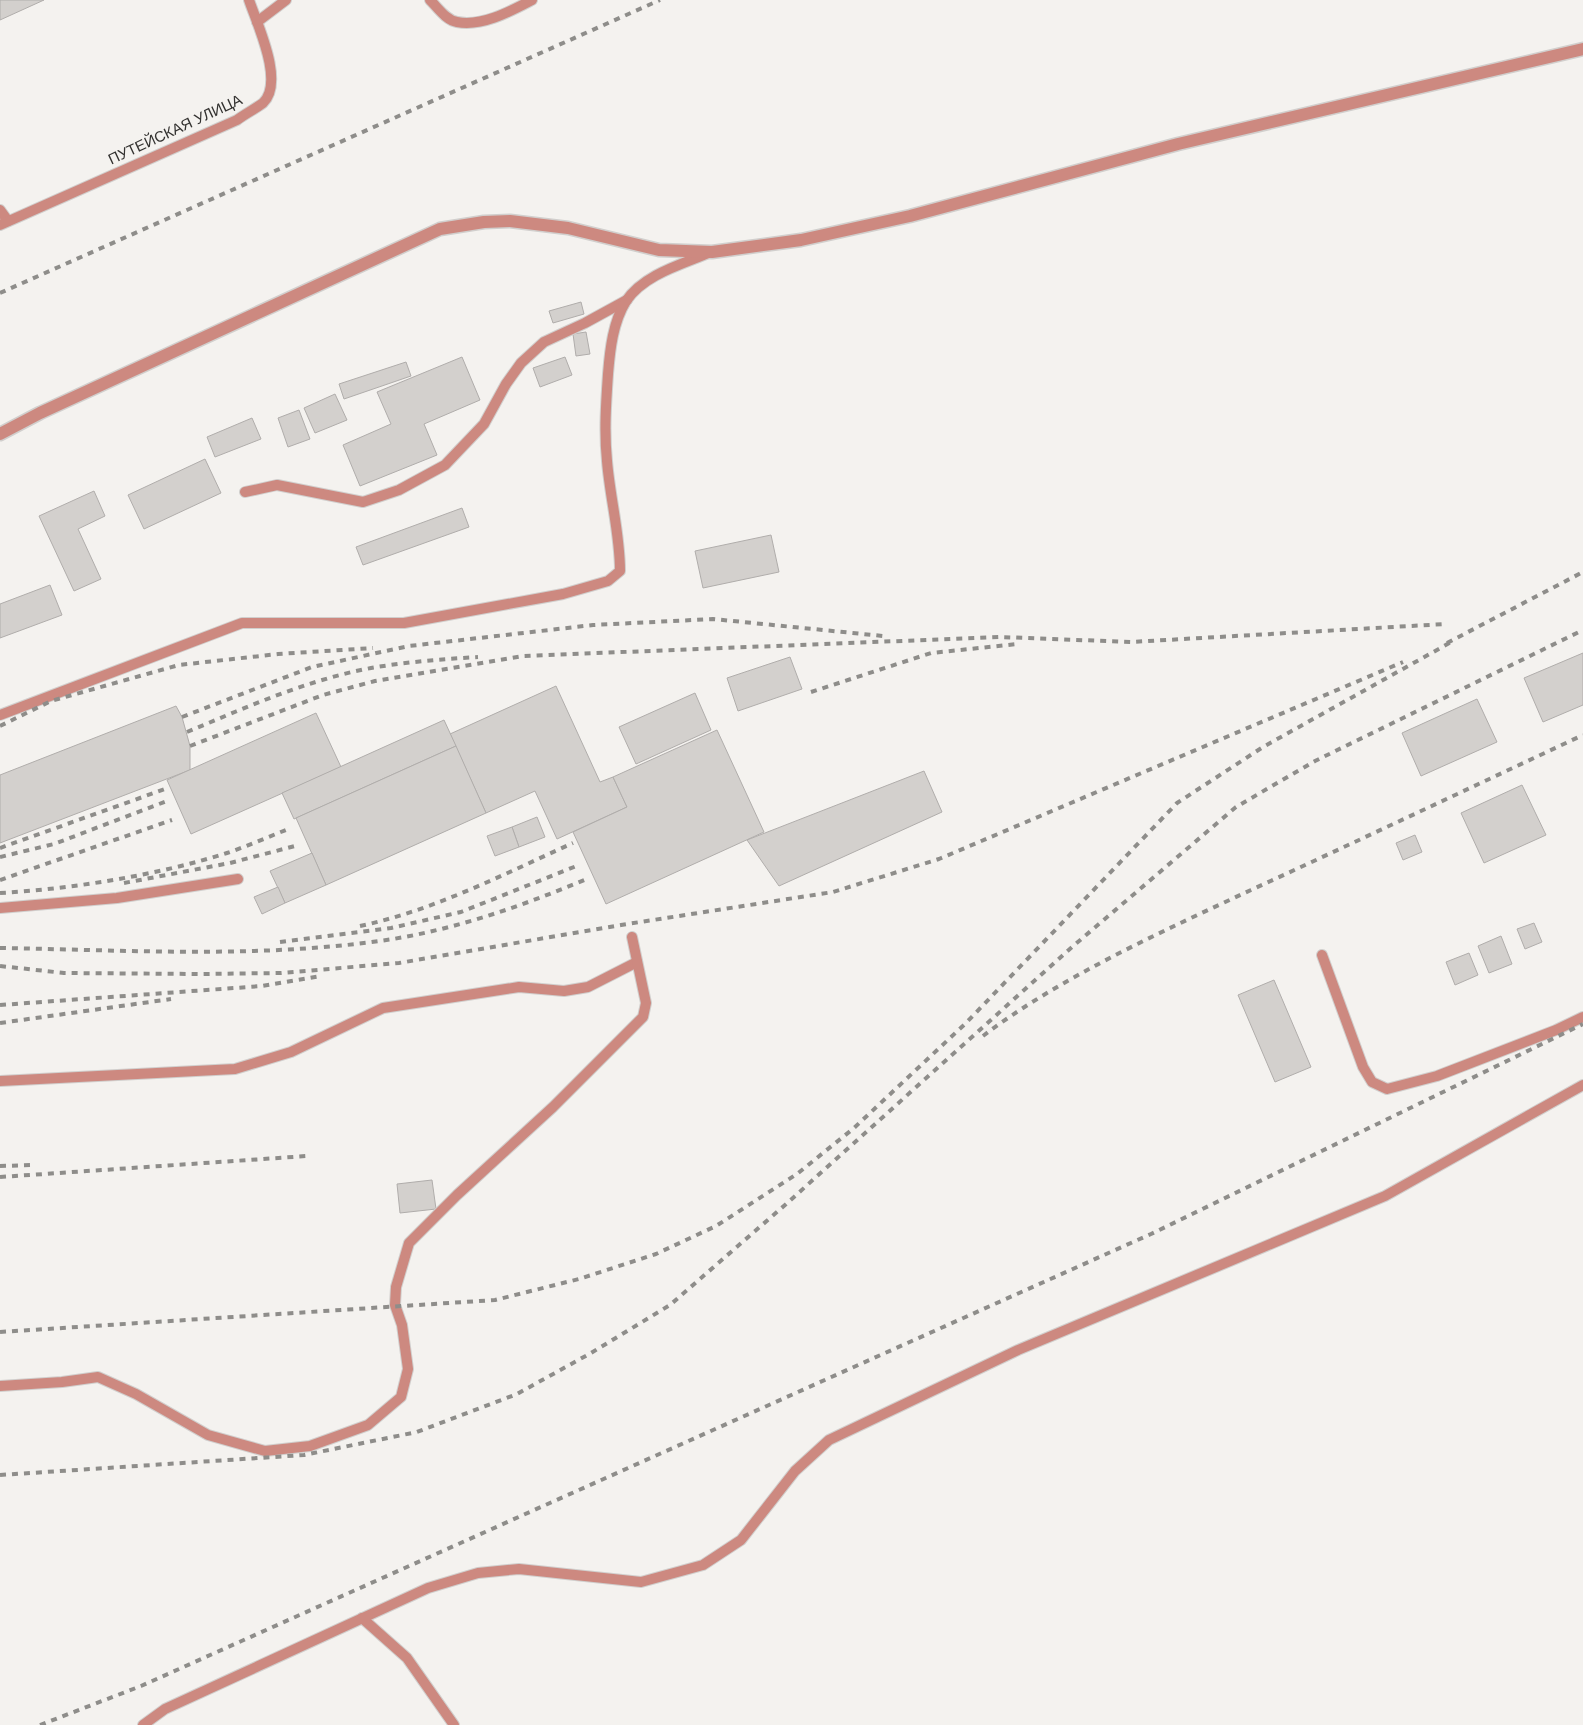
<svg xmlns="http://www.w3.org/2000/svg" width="1583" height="1725" viewBox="0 0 1583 1725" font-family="Arial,sans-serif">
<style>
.building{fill:#d3d0cd;stroke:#b0adab}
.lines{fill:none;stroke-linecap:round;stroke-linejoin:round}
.lane-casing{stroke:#d1cfcd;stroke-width:12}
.street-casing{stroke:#d1cfcd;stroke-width:15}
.lane{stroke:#cd8980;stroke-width:10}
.street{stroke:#cd8980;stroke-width:12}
.rail{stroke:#8e8d8a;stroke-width:4;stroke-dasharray:6 6;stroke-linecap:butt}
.labels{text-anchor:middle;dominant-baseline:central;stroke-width:4;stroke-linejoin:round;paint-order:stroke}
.street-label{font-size:15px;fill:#333230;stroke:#f4f2ef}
</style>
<rect width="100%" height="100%" fill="#f4f2ef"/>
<g class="building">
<path d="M 0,0 L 44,0 L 0,20 Z"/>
<path d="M 581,302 L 584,314 L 553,323 L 549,311 Z"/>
<path d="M 586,332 L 590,354 L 576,356 L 573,334 Z"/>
<path d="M 462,357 L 480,400 L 424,424 L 437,455 L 360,486 L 343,445 L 391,424 L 377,392 Z"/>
<path d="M 565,357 L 572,375 L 540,387 L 533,368 Z"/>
<path d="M 406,362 L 411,376 L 344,399 L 339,384 Z"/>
<path d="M 335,394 L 347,420 L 315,433 L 304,408 Z"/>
<path d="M 299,410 L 310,439 L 288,447 L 278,418 Z"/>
<path d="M 252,418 L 261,439 L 215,457 L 207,437 Z"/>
<path d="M 205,459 L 221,493 L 144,529 L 128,495 Z"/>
<path d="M 94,491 L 105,516 L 78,529 L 101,579 L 74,591 L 39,516 Z"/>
<path d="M 462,508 L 469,527 L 363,565 L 356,547 Z"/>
<path d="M 771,535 L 779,572 L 703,588 L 695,551 Z"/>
<path d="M 50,585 L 62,615 L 0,638 L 0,604 Z"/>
<path d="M 1583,653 L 1583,705 L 1543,722 L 1524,678 Z"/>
<path d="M 790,657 L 802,689 L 738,711 L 727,678 Z"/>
<path d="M 556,686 L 600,782 L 613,777 L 627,807 L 557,839 L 535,791 L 486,813 L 450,734 Z"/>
<path d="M 695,693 L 711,730 L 636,764 L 619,727 Z"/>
<path d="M 1477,699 L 1497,742 L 1421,776 L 1402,733 Z"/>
<path d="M 176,706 L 182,717 L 190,746 L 190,770 L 0,843 L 0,775 Z"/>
<path d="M 316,713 L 341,767 L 191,834 L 167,780 Z"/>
<path d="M 444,720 L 456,746 L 294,819 L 282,793 Z"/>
<path d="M 717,730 L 764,832 L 606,904 L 573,832 L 627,807 L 613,777 Z"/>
<path d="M 456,746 L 486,813 L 326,885 L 296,818 Z"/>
<path d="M 924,771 L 942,812 L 779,886 L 747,840 Z"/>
<path d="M 1522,785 L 1546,835 L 1484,863 L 1461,813 Z"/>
<path d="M 537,817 L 545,837 L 519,847 L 512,827 Z"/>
<path d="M 512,827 L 519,847 L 495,856 L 487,836 Z"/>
<path d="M 1415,835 L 1422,852 L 1403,860 L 1396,843 Z"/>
<path d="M 312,853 L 326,885 L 285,903 L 270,871 Z"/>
<path d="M 278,887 L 285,903 L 262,914 L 254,897 Z"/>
<path d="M 1534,923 L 1542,942 L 1525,949 L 1517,929 Z"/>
<path d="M 1501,936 L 1512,964 L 1489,973 L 1478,946 Z"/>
<path d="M 1469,953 L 1478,975 L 1455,985 L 1446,962 Z"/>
<path d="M 1274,980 L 1311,1067 L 1275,1082 L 1238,995 Z"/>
<path d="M 432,1180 L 436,1209 L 400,1213 L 397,1184 Z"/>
</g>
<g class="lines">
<g class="lane-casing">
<g id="lane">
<path d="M 430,0 C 438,8 446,20 457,22 C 482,27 511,11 532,0"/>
<path d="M 257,22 L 286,0"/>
<path d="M 0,210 L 8,221"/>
<path d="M 0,225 L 237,120 C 245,114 255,109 263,103 C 285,82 257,24 249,0"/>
<path d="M 245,492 L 277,485 L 363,502 L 399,490 L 445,465 L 484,424 L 506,384 L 521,363 L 544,342 L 585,323 L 627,300"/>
<path d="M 0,715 L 242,623 L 404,623 L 563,594 L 608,581 L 620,571 C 620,534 610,498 607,461 C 604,432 606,403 608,374 C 610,349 613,322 626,301 C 644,274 683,264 711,252"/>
<path d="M 0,908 L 117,898 L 238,879"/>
<path d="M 1322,955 L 1363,1067 L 1372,1082 L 1387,1089 L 1437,1076 L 1556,1030 L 1583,1017"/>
<path d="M 0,1081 L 235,1069 L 291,1052 L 383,1008 L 519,987 L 564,991 L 588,987 L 637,962"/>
<path d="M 0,1386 L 62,1382 L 98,1377 L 136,1394 L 208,1435 L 265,1451 L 310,1446 L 368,1425 L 401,1397 L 408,1369 L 402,1325 L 395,1305 L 396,1287 L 409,1243 L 457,1195 L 553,1107 L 643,1017 L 646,1003 L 632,937"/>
<path d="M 362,1618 L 407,1658 L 454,1725"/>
<path d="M 143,1725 L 165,1709 L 428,1588 L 478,1573 L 519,1569 L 641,1582 L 703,1565 L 741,1540 L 795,1471 L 829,1440 L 1018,1350 L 1385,1196 L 1583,1085"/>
</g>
</g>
<g class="street-casing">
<path id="street" d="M 0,434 L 40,413 L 440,229 L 484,222 L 510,221 L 568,228 L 659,250 L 712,252 L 801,240 L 910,216 L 1178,144 L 1583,49"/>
</g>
<use href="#lane" class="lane"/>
<use href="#street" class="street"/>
<g class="rail">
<path d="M 0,293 L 660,0"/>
<path d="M 1447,643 L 1583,572"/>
<path d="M 811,692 L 931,653 L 1017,644"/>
<path d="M 182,717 L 312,667 L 409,646 L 593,625 L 713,619 L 883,636"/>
<path d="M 0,726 L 51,701 L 179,665 L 278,654 L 373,648"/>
<path d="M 187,732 C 247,707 307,680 371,668 C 406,662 442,659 478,657"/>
<path d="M 190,746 L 323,695 L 375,681 L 523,656 L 1000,637 L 1131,642 L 1445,624"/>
<path d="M 0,848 L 165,789"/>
<path d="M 0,857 L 54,844 L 167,801"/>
<path d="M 0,880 L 172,820"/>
<path d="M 124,883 L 230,863 L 295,846"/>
<path d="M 0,893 C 72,889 158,875 227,853 C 248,846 270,836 291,828"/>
<path d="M 360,926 C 435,910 504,874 573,843"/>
<path d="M 280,942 L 391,928 L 461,912 L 579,865"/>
<path d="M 0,948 C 130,950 264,959 393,939 C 460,928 524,905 587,879"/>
<path d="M 0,966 L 64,973 L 201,974 L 281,973 L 399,963 L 621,925 L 833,892 L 939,859 L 1403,662"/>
<path d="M 0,1005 L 262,986 L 321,976"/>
<path d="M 0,1023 L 171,999"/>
<path d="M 983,1036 C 1059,978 1163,931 1251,890 C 1362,839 1472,787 1583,735"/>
<path d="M 0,1166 L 33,1165"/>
<path d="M 0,1177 L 307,1156"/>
<path d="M 0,1332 L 495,1300 L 579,1279 L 656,1254 L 716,1226 L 797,1174 L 854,1128 L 966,1023 L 1177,803 L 1263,747 L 1453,641"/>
<path d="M 0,1475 L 304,1455 L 417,1432 L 517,1394 L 591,1353 L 670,1305 L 785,1205 L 1072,947 L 1236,807 L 1315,761 L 1583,630"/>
<path d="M 40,1725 L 141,1686 L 1151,1234 L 1583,1024"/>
</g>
</g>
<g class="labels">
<g class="street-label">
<text transform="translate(175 129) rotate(-25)">ПУТЕЙСКАЯ УЛИЦА</text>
</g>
</g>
</svg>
